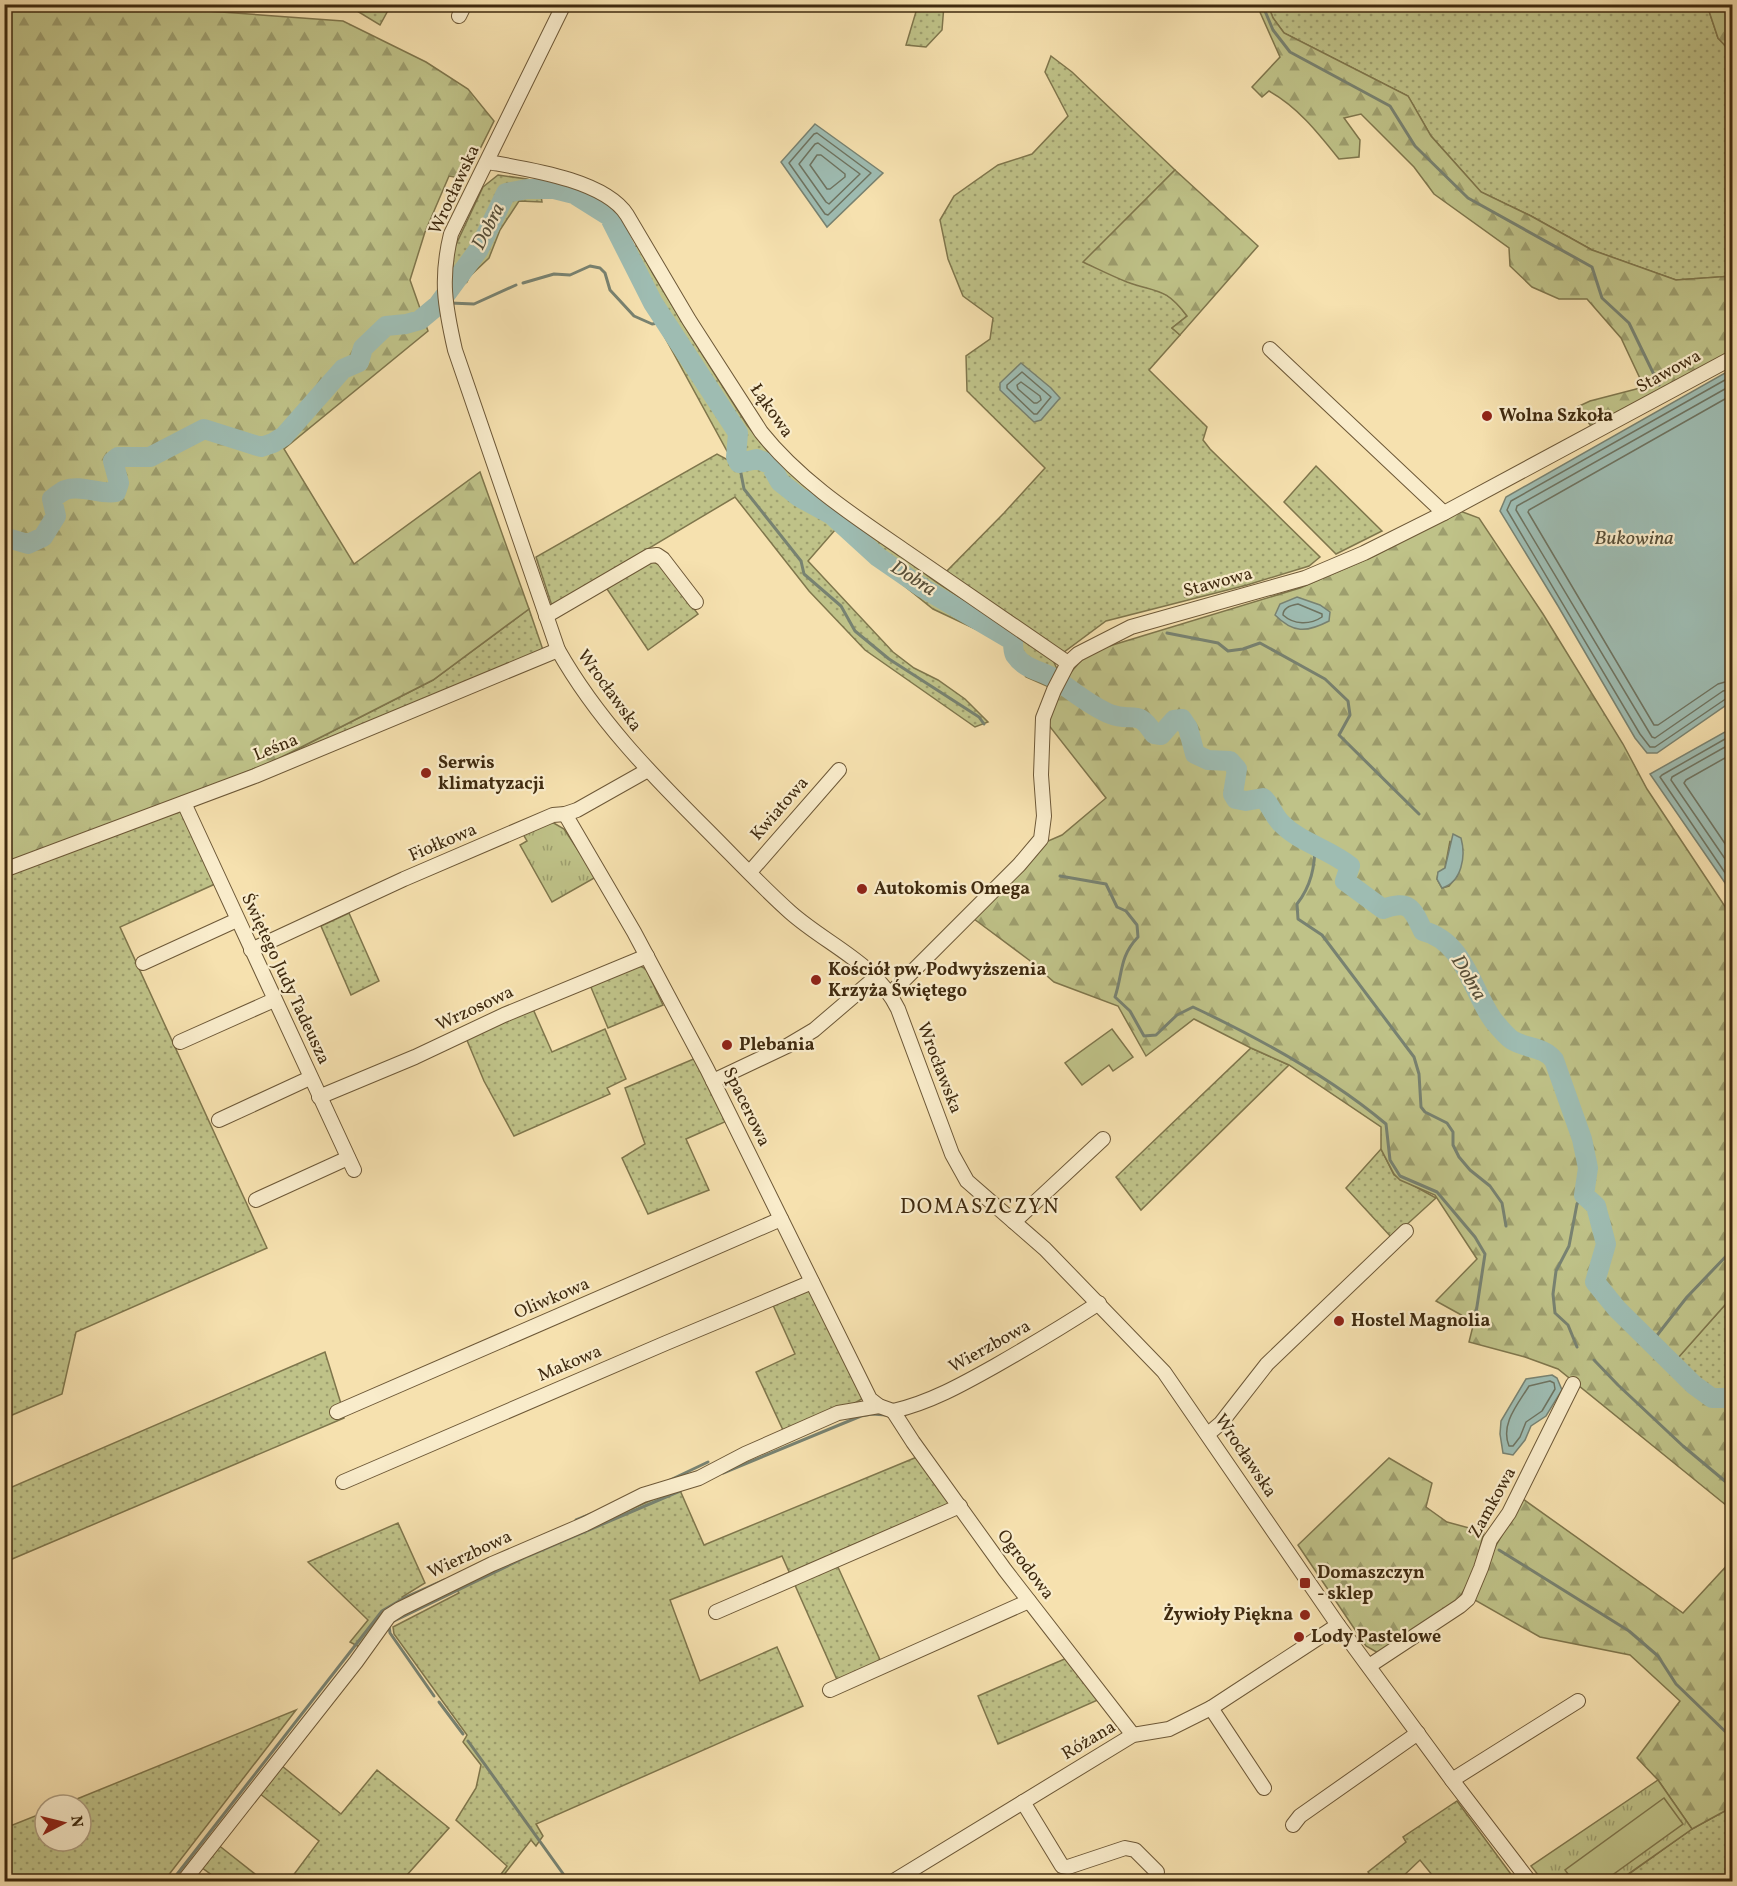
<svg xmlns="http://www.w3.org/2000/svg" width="1737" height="1886" viewBox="0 0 1737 1886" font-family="Vollkorn,serif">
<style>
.grass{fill:url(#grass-dots);stroke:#7f764c;stroke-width:1.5}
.forest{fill:url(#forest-firs);stroke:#7f764c;stroke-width:1.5;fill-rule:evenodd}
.park{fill:url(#park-tufts);stroke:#7f764c;stroke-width:1.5}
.garden{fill:#bfc288;stroke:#7f764c;stroke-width:1.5}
.water{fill:#9ebcb2;stroke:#788271;stroke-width:1.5}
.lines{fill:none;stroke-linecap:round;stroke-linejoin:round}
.shore{stroke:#6e7360;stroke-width:1.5}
.stream{stroke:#788271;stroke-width:3}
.river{stroke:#9ebcb2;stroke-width:20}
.minor-casing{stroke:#6d5837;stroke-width:16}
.minor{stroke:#f9eccb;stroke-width:14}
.poi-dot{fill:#8f2418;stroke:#f9eccb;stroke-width:2}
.labels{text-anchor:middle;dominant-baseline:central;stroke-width:4.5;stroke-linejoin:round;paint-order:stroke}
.street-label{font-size:18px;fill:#3f2a0f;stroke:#f9eccb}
.poi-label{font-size:18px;font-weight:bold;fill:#3f2a0f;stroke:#f9eccb;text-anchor:start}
.water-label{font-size:20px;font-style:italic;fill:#574e38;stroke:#f9eccb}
.quarter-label{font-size:21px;letter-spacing:1.5px;fill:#3f2a0f;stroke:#f9eccb}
</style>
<defs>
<pattern id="grass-dots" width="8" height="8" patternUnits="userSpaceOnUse" patternTransform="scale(1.5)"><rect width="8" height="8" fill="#bfc288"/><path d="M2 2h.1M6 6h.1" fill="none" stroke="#9d9e6e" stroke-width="1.8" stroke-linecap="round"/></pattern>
<pattern id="forest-firs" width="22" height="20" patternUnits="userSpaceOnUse" patternTransform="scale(1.5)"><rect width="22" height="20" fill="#bfc288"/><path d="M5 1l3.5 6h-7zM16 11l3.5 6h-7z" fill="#9d9e6e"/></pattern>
<pattern id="park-tufts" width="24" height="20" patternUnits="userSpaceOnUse" patternTransform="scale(1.5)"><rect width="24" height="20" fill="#bfc288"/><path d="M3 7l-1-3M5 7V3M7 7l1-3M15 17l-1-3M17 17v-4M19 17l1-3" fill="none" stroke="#9d9e6e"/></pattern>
</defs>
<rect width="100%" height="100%" fill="#f6e1af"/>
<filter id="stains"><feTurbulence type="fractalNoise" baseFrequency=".00333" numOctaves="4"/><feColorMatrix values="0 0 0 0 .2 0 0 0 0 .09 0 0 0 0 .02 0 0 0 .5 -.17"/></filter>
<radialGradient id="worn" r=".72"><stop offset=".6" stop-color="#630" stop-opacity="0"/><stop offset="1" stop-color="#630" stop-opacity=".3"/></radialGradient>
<g class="grass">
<path d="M 347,5 L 391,4 L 391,5 L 380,25 Z"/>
<path d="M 918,5 L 944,5 L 942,30 L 926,47 L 906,45 Z"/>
<path d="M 1268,5 L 1707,5 L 1718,38 L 1732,53 L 1732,276 L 1676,280 L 1592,250 L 1531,216 L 1481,192 L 1431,136 L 1408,96 L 1284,33 L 1273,18 Z"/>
<path d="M 1051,56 L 1072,72 L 1175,170 L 1084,262 L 1129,282 L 1156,289 L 1174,299 L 1187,316 L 1172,328 L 1180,335 L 1149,370 L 1207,427 L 1203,440 L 1210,449 L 1320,557 L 1309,566 L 1247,585 L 1106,621 L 1060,655 L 998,607 L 946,572 L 1004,513 L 1045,468 L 967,391 L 966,356 L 990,339 L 993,318 L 963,296 L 948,259 L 940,220 L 954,196 L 998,165 L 1032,154 L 1068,116 L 1045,72 Z"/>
<path d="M 498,175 L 527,179 L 539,183 L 542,202 L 519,201 L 500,230 L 489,258 L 469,277 L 467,282 L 453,292 L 453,251 L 483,187 Z"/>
<path d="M 638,246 L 653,274 L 690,335 L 747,425 L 769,453 L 804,485 L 936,582 L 1052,658 L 1058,671 L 1057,677 L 1047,686 L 1026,677 L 1011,658 L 1003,642 L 933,609 L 835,530 L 808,561 L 893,652 L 914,668 L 938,680 L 965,699 L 988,722 L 975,727 L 865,650 L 809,591 L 735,497 L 552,606 L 536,557 L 717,454 L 741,467 L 727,451 L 616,248 Z"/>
<path d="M 1316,466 L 1382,531 L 1336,554 L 1284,502 Z"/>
<path d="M 652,562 L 660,564 L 698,614 L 648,650 L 607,589 L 619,580 Z"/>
<path d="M 529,609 L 543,650 L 274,761 L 433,680 Z"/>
<path d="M 178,810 L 184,812 L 215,884 L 120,927 L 267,1248 L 76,1332 L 62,1394 L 5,1418 L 4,873 Z"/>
<path d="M 349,913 L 379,981 L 351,995 L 321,926 Z"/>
<path d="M 640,966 L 646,969 L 663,1005 L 608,1028 L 590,985 Z"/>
<path d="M 533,1009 L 552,1052 L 605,1029 L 626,1079 L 607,1088 L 610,1094 L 514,1136 L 484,1081 L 466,1038 Z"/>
<path d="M 1251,1048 L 1289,1065 L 1141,1210 L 1116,1177 Z"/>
<path d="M 696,1058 L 727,1121 L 686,1139 L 709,1190 L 648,1214 L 622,1158 L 645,1144 L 625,1088 Z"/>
<path d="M 1381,1149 L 1394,1175 L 1436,1198 L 1392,1238 L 1346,1188 Z"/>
<path d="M 812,1288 L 865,1397 L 850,1406 L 783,1430 L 756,1372 L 795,1354 L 772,1303 Z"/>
<path d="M 1732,1297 L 1732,1393 L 1706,1390 L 1674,1362 Z"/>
<path d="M 325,1352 L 342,1407 L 344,1418 L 5,1562 L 5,1490 Z"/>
<path d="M 917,1457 L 951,1503 L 832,1554 L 882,1664 L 838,1682 L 782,1556 L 670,1600 L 700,1681 L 777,1647 L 803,1706 L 536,1824 L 543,1836 L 536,1846 L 531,1840 L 499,1881 L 496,1881 L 507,1866 L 456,1820 L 476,1788 L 481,1765 L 463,1742 L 467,1735 L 394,1634 L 393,1627 L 459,1593 L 455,1587 L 679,1488 L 704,1545 Z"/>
<path d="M 398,1523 L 425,1583 L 402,1597 L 404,1602 L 363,1649 L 350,1642 L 368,1620 L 308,1562 Z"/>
<path d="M 1067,1658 L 1100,1699 L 998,1744 L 978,1696 Z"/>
<path d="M 296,1710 L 164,1881 L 6,1882 L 5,1880 L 5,1828 L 45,1812 L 45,1841 L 81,1841 L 81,1805 L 62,1805 Z"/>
<path d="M 282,1766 L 341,1814 L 377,1770 L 449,1828 L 407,1875 L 414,1881 L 289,1881 L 319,1841 L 259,1793 Z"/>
<path d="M 1457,1801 L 1516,1881 L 1437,1881 L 1420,1860 L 1398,1881 L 1374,1881 L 1368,1872 L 1406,1842 L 1403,1837 Z"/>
<path d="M 1732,1807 L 1732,1881 L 1618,1882 L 1692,1829 Z"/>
<path d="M 217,1844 L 264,1881 L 220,1881 L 201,1867 Z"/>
</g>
<g class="forest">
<path d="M 197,4 L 207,11 L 343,21 L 426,62 L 468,89 L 494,121 L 473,163 L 460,178 L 449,176 L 425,232 L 410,280 L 428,331 L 284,449 L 354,564 L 480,472 L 529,609 L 433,680 L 274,761 L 136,816 L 4,864 L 4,5 Z"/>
<path d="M 1254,5 L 1268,5 L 1273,18 L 1284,33 L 1408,96 L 1431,136 L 1481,192 L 1531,216 L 1592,250 L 1676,280 L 1732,276 L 1732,352 L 1591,426 L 1577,407 L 1590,401 L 1644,387 L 1621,338 L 1587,299 L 1559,299 L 1532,287 L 1510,266 L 1509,248 L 1434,194 L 1414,167 L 1361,114 L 1344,118 L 1360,140 L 1359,157 L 1339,159 C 1319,134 1298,107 1269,91 L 1262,97 L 1252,87 L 1280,57 L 1259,10 Z"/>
<path d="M 1707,5 L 1732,5 L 1732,53 L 1718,38 Z"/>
<path d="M 1175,170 L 1258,246 L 1180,335 L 1172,328 L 1187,316 C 1165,287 1158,293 1127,282 C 1112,276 1098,269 1083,262 Z"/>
<path d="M 1460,511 L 1479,518 L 1543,614 L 1623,744 L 1647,789 L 1732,917 L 1732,1297 L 1670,1367 C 1690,1386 1702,1402 1732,1401 L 1732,1510 L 1558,1369 L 1525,1357 L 1469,1342 L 1474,1322 L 1436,1301 L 1477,1259 L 1435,1195 L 1400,1180 L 1394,1174 L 1381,1149 L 1381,1127 L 1289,1065 L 1251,1048 L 1194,1019 L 1146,1056 L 1118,1006 L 1054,982 L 1029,960 L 974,919 L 1041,844 L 1062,835 L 1106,798 L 1047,723 C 1059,693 1066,670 1093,651 L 1300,588 L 1374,556 ZM 1450,841 L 1457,876 L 1449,886 L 1442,888 L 1437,879 L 1438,873 L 1445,868 Z"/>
<path d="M 1389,1458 L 1432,1483 L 1426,1507 L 1447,1522 L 1484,1532 L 1473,1576 L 1456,1603 L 1380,1654 L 1366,1646 L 1298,1545 Z"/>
<path d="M 1523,1499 L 1683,1613 L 1732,1560 L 1732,1807 L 1692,1829 L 1658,1780 L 1637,1758 L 1680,1701 L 1630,1655 L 1540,1637 L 1473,1599 L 1495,1547 Z"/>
</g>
<g class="park">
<path d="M 552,822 L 564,829 L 596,877 L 552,902 L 520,845 L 527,841 L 523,834 Z"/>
<path d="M 1658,1780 L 1692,1829 L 1618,1881 L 1543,1881 L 1531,1866 Z"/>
</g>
<g class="garden">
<path d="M 1112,1029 L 1133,1057 L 1113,1071 L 1109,1065 L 1082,1085 L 1065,1063 Z"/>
<path d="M 1664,1798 L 1683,1824 L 1604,1881 L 1573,1881 L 1565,1870 Z"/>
</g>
<g class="water">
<path d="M 815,124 L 883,173 L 827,227 L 781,162 Z"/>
<path d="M 1021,363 L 1051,388 L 1060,398 L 1041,420 L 1034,422 L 1000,390 L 1000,383 Z"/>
<path d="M 1732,369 L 1732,701 L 1657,753 L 1647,753 L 1635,738 L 1558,606 L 1500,511 L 1506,497 Z"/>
<path d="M 1297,597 L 1320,605 L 1330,612 L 1329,621 C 1306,633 1293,633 1275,615 L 1280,604 Z"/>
<path d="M 1732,728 L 1732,893 L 1650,774 Z"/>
<path d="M 1453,834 L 1461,838 C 1466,856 1462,882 1442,888 L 1437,879 L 1438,872 L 1445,868 Z"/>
<path d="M 1552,1375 L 1557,1378 L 1562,1390 L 1546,1416 L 1531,1426 L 1525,1440 L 1513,1455 L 1503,1453 L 1500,1434 L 1501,1421 L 1526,1379 Z"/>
</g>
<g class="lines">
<g class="shore">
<path d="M 817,133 L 871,173 L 828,215 L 825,214 L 789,163 L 814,134 Z"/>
<path d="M 818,143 L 860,174 L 829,204 L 826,202 L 799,164 L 815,144 Z"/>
<path d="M 817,155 L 821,155 L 845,174 L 845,177 L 830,189 L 827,189 L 810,165 Z"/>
<path d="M 1022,372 L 1051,397 L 1037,414 L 1034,414 L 1007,388 L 1007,385 Z"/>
<path d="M 1732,376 L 1511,501 L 1507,510 L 1640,734 L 1650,747 L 1655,747 L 1727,698 L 1732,697"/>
<path d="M 1021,382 L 1040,396 L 1041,400 L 1037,403 L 1034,403 L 1018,389 L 1017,385 Z"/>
<path d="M 1732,385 L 1517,506 L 1516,510 L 1652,737 L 1655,738 L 1723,691 L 1732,689"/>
<path d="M 1732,395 L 1529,510 L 1528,512 L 1654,725 L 1658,725 L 1718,684 L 1732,680"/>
<path d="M 1298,604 L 1322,614 L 1322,617 C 1310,625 1294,625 1283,615 C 1283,607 1292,605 1298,604 Z"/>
<path d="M 1732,735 L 1662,775 L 1660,777 L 1732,883"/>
<path d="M 1732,743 L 1672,777 L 1671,780 L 1732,869"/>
<path d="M 1732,754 L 1686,780 L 1684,783 L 1732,854"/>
<path d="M 1550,1381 L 1554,1383 L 1555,1389 L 1542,1411 L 1526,1422 L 1520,1437 L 1513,1446 L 1509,1446 C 1500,1424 1518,1404 1529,1386 Z"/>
</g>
<g class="stream">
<path d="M 1262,4 L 1273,30 L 1290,52 L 1390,106 L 1415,146 L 1468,198 L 1592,267 L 1602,298 L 1629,323 L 1659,385"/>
<path d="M 523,283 L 554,274 L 570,275 L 590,266 L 600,268 L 605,273 L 610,290 L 634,316 L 652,324 L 665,322"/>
<path d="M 450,303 L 474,304 L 516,285"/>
<path d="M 739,463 L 744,489 L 801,561 L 804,574 L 841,606 L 855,631 L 889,659 L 979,717 L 984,724"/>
<path d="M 1167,633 L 1218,643 L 1228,651 L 1243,649 L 1260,643 L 1325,679 L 1348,701 L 1350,715 L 1339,735 L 1419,814"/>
<path d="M 1315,844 C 1315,867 1311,886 1297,904 L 1298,919 L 1322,935 L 1414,1057 L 1419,1074 L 1421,1107 L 1425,1112 L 1447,1123 L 1453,1132 L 1453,1145 L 1459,1157 L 1470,1170 L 1490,1186 L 1502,1203 L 1506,1226"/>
<path d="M 1060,876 L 1106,884 L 1117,907 L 1126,911 L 1137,925 L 1138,937 C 1119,957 1123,973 1115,997 L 1130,1011 L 1144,1036 L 1156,1035 L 1177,1015 L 1193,1007 C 1261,1039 1329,1076 1386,1124 L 1390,1160 L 1400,1176 L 1437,1192 L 1475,1237 L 1485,1254 L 1476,1313"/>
<path d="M 1651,1343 L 1687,1297 L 1732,1250"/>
<path d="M 1577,1347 L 1568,1325 L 1555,1313 L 1553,1294 L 1556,1271 L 1569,1246 L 1577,1204 L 1584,1195"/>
<path d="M 1594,1360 L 1618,1385 L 1683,1446 L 1732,1487"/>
<path d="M 723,1473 L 861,1416 L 872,1414 L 886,1415"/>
<path d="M 668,1481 L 708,1462"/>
<path d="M 576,1520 L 591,1514"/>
<path d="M 1499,1550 L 1629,1631 L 1658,1656 L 1676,1684 L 1732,1738"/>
<path d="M 394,1621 L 528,1556 L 680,1491"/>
<path d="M 389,1626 L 390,1633 L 434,1696"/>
<path d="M 439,1702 L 463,1734"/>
<path d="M 468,1741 L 569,1882"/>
<path d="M 171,1882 L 382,1611 L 406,1597 L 444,1580"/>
</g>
<path class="river" d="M 4,537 L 28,544 L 43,537 L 56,516 L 52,499 C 56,496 61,492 65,490 C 81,484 100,495 116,492 L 119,483 L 113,461 L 118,457 L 150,457 L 204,429 L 261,447 L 273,443 L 284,436 L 343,369 L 359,362 L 363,348 L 386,326 L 406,324 L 420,320 L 438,305 L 479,249 L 506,193 L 527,189 L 554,189 L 574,194 L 609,216 L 653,303 L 738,433 L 736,457 L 739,463 L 757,459 L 770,464 L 780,482 L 799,497 L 832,515 L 878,557 L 923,588 L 1013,641 C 1013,645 1013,651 1015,655 C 1025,670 1041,670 1055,679 C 1073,691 1090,706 1110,714 C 1132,723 1137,707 1154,734 L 1161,735 L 1174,720 L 1182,719 L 1188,728 L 1195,754 L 1208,760 L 1230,761 L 1237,769 L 1233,794 L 1236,799 L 1246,801 L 1263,798 C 1271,805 1274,817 1282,824 C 1301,843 1329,849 1350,866 L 1345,881 L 1383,909 C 1409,900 1412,907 1423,931 C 1464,941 1471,989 1493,1020 C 1498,1026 1506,1036 1512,1040 C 1526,1049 1543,1046 1554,1060 L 1582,1139 L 1588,1168 L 1584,1195 L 1596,1206 L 1606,1244 L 1595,1282 L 1617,1309 L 1694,1385 L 1712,1398 L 1732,1398"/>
<g class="minor-casing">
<g id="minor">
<path d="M 564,4 L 451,234 C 440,279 445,306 455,350 L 558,650 C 597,719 650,773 706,829 C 734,857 761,886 790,912 C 827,945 876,963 898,1009 L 952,1154 L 967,1181 L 1045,1249 L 1164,1372 L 1338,1625 L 1452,1780 L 1530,1882"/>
<path d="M 459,16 L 465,4"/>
<path d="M 488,162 C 527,169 605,180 627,215 L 689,320 L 761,432 C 800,481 854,516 905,551 C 960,589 1014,626 1068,663"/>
<path d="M 1270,349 L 1444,513"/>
<path d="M 546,616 L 649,556 L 657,555 L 663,559 L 696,602"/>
<path d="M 184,803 L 354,1170"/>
<path d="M 565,814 L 634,932 L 707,1069 L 870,1399 L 879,1406 L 893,1411"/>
<path d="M 4,870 L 255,776 L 558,650"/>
<path d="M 750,872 L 839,770"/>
<path d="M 251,950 L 404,879 L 553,815 L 565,814 L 577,810 L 648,770"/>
<path d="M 143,963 L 237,920"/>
<path d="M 890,994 L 1019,865 L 1041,839 L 1044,816 L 1041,775 L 1043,718 L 1054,690 L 1068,663 L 1078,654 L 1131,627 L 1305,578 L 1364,553 L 1444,513 L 1732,358"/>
<path d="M 180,1042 L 274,1000"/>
<path d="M 713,1081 L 787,1046 L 814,1030 L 876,977"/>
<path d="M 319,1097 L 415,1057 L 504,1015 L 647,956"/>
<path d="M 219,1120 L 310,1078"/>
<path d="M 256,1200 L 348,1158"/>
<path d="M 1014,1222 L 1103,1139"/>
<path d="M 893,1411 L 913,1442 L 1005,1570 L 1133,1735"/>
<path d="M 893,1411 C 929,1403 963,1384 995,1366 C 1030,1346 1065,1325 1099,1303"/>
<path d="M 337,1412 L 781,1219"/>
<path d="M 1208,1434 L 1221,1423 L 1267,1364 L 1406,1231"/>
<path d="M 343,1482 L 666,1343 L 812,1282"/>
<path d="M 716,1612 L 960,1506"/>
<path d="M 1369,1666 L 1460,1606 L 1468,1599 L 1481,1568 L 1490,1540 L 1509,1513 L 1573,1384"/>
<path d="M 830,1690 L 1029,1601"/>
<path d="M 1211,1708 L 1264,1788"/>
<path d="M 1452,1780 L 1578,1701"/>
<path d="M 1023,1802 L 1062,1866 L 1068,1867 L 1125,1848 L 1135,1850 L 1157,1872"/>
<path d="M 1293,1825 L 1300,1816 L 1418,1733"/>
<path d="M 183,1882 L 356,1662 L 389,1616 L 400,1609 L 492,1564 L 585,1524 L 643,1495 L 699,1478 L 745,1454 L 838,1413 L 879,1406"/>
<path d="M 892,1882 L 1133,1735 L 1169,1729 L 1211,1708 L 1338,1625"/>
</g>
</g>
<use href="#minor" class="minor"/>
</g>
<g class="poi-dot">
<circle cx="1487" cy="416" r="6"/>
<circle cx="426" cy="773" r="6"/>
<circle cx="862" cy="889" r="6"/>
<circle cx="816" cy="980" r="6"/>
<circle cx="727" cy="1045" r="6"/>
<circle cx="1339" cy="1321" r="6"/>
<rect x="1299" y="1577" width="12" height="12" rx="3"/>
<circle cx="1305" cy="1615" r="6"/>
<circle cx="1299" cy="1637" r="6"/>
</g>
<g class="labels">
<g class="street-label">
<text transform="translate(455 190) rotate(-65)">Wrocławska</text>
<text transform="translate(1669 372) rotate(-29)">Stawowa</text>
<text transform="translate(771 411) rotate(55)">Łąkowa</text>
<text transform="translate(1218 583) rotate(-15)">Stawowa</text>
<text transform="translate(609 691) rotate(54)">Wrocławska</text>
<text transform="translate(276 748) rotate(-22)">Leśna</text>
<text transform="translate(780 809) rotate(-49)">Kwiatowa</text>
<text transform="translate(443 843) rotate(-23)">Fiołkowa</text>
<text transform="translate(285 979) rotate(65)">Świętego Judy Tadeusza</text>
<text transform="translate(475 1009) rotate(-25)">Wrzosowa</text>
<text transform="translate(939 1068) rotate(69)">Wrocławska</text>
<text transform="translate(746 1107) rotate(64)">Spacerowa</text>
<text transform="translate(552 1299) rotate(-23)">Oliwkowa</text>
<text transform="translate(990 1347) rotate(-29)">Wierzbowa</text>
<text transform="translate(570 1364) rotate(-23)">Makowa</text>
<text transform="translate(1245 1456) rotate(56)">Wrocławska</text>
<text transform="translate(1493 1503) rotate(-61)">Zamkowa</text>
<text transform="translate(470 1555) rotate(-25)">Wierzbowa</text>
<text transform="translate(1025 1565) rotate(53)">Ogrodowa</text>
<text transform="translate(1089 1741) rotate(-31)">Różana</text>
</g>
<g class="poi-label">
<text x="1499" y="416">Wolna Szkoła</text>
<text x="438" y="763">Serwis<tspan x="438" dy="21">klimatyzacji</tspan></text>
<text x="874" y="889">Autokomis Omega</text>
<text x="828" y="970">Kościół pw. Podwyższenia<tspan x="828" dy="21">Krzyża Świętego</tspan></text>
<text x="739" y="1045">Plebania</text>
<text x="1351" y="1321">Hostel Magnolia</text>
<text x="1317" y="1573">Domaszczyn<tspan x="1317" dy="21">- sklep</tspan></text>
<text x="1293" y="1615" text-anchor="end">Żywioły Piękna</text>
<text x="1311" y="1637">Lody Pastelowe</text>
</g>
<g class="water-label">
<text transform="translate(489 227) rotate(-63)">Dobra</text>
<text x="1634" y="539">Bukowina</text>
<text transform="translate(913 579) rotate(32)">Dobra</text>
<text transform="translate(1468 978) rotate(59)">Dobra</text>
</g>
<g class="quarter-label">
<text x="980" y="1207">DOMASZCZYN</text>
</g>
</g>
<rect width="1737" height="1886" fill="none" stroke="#f6e1af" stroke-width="24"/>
<rect x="6" y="6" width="1725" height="1874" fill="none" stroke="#3f2a0f" stroke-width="3"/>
<rect x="12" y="12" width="1713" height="1862" fill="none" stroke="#3f2a0f" stroke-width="1.5"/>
<g transform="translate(63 1823) rotate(83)"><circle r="28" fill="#f9eccb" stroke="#af9e80" stroke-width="1.5"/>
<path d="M0-4.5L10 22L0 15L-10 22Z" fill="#8f2418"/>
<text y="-9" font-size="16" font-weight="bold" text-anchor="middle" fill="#3f2a0f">N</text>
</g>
<rect width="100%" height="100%" filter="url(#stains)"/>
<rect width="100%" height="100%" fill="url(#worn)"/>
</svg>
